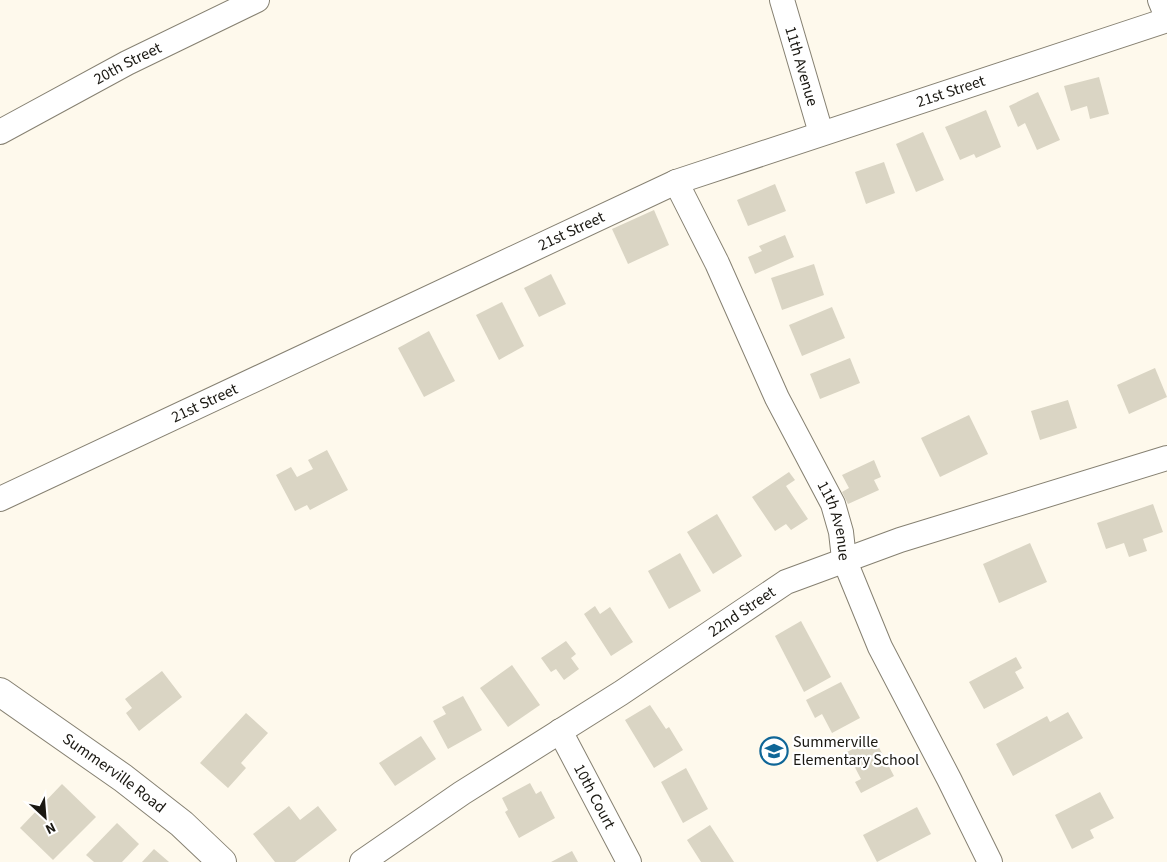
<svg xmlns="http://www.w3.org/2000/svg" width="1167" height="862" viewBox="0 0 1167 862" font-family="'Source Sans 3',sans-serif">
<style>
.building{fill:#dad5c4}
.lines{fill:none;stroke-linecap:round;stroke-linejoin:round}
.minor-casing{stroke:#868172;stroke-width:26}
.secondary-casing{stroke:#868172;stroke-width:30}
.minor{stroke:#fff;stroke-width:24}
.secondary{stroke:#fff;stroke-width:28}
.labels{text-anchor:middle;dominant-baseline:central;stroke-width:4.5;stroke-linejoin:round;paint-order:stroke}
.street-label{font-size:16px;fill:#1a1812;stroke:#fff}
.poi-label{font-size:16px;fill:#1a1812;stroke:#fff;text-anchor:start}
</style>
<rect width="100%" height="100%" fill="#fef9ec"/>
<g class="building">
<path d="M 1099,77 L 1109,114 L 1090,119 L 1087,106 L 1071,111 L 1064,86 Z"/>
<path d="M 1038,92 L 1060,140 L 1037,150 L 1025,123 L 1018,127 L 1009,106 Z"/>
<path d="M 986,110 L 1001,147 L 976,158 L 974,154 L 960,160 L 945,127 Z"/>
<path d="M 923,132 L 944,180 L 916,192 L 896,144 Z"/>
<path d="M 884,162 L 895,193 L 866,204 L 855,172 Z"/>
<path d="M 775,184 L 786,211 L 748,226 L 737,200 Z"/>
<path d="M 654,210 L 669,245 L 628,264 L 612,229 Z"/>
<path d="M 785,235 L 794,257 L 755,274 L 748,257 L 762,251 L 759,246 Z"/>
<path d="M 814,264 L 824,295 L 782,310 L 771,278 Z"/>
<path d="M 551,274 L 566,304 L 539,317 L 524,288 Z"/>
<path d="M 502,302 L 524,346 L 499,360 L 476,315 Z"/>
<path d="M 832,307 L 845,338 L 802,356 L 789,325 Z"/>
<path d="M 429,331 L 455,381 L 424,397 L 398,348 Z"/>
<path d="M 850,358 L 860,383 L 820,399 L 810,374 Z"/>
<path d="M 1155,368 L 1167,397 L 1129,414 L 1117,385 Z"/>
<path d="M 1068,400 L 1077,428 L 1040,440 L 1031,411 Z"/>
<path d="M 969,415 L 988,454 L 940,477 L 921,438 Z"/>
<path d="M 327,450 L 348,490 L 310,510 L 307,505 L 295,511 L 276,475 L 291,467 L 297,477 L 313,469 L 308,460 Z"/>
<path d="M 874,460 L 881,477 L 874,480 L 879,490 L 848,504 L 842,492 L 849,488 L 842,475 Z"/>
<path d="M 789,472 L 795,480 L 786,486 L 808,519 L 791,530 L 786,524 L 775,531 L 752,497 Z"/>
<path d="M 1153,504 L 1163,532 L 1143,539 L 1147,551 L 1129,557 L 1124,543 L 1106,549 L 1097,523 Z"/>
<path d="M 717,514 L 742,556 L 713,574 L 687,532 Z"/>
<path d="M 1030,543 L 1047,582 L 999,603 L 983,564 Z"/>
<path d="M 680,553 L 701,591 L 669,609 L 648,571 Z"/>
<path d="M 595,606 L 600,614 L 610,607 L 633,642 L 611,656 L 584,614 Z"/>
<path d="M 801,621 L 831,677 L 804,692 L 775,636 Z"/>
<path d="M 566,641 L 576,654 L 571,658 L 579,669 L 564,680 L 556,669 L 551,672 L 541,658 Z"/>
<path d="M 1016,657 L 1022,668 L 1015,672 L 1024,688 L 984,709 L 969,682 Z"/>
<path d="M 512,665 L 540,705 L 508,727 L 480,688 Z"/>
<path d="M 162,671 L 182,697 L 139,731 L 126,713 L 132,708 L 125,699 Z"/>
<path d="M 841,682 L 860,718 L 832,733 L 822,714 L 815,718 L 806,700 Z"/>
<path d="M 463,696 L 482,730 L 448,749 L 433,721 L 446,714 L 442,707 Z"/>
<path d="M 650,705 L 666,729 L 669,727 L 683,750 L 654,768 L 625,720 Z"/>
<path d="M 1068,712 L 1083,738 L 1013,776 L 996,744 L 1047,716 L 1050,722 Z"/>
<path d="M 246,713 L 268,733 L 241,763 L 246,768 L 228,788 L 200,763 Z"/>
<path d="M 421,736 L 436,759 L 395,786 L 379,763 Z"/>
<path d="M 874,738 L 894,776 L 861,793 L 855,782 L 861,779 L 847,752 Z"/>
<path d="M 686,768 L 708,809 L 683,823 L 661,782 Z"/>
<path d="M 530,783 L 536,794 L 541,791 L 555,818 L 519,838 L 505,812 L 508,810 L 502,798 Z"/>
<path d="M 62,784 L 96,817 L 53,860 L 20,828 Z"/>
<path d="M 1100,792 L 1114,818 L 1090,830 L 1094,838 L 1072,849 L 1055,815 Z"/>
<path d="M 289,806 L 300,820 L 318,806 L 337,830 L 295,862 L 275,862 L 253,834 Z"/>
<path d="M 917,807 L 931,834 L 877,862 L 863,835 Z"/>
<path d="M 117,823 L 139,844 L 122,862 L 94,862 L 86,855 Z"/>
<path d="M 710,825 L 734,862 L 701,862 L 687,840 Z"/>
<path d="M 154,849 L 169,862 L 142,862 Z"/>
<path d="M 572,851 L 578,862 L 551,862 Z"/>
</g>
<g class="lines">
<g class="minor-casing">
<g id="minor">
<path id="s1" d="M 782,0 L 821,133"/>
<path d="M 1160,0 L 1167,17"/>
<path id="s2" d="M 0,132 L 127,63 L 257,0"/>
<path id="s3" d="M 676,182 L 717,263 L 777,398 L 833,504 L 841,532 L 844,559 L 880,647 L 949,779 L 990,862"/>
<path id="s4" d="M 0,499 L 676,182 L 1167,20"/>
<path id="s5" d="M 560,731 L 629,862"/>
<path id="s6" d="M 362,862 L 462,793 L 621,693 L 786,582 L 900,540 L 1167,458"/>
</g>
</g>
<g class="secondary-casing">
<g id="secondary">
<path id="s7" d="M 0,692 L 123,778 L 182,824 L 222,862"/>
</g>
</g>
<use href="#minor" class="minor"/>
<use href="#secondary" class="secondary"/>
</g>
<defs>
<g id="school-ring" transform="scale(1.4375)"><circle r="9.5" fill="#fff" stroke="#0f6697" stroke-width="1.5"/><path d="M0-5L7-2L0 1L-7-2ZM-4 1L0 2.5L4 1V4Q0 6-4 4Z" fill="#0f6697"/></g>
</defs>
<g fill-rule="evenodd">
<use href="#school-ring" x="774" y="751"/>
</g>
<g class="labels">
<g class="street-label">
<text stroke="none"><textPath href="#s2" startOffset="145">20th Street</textPath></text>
<text stroke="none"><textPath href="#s1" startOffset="69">11th Avenue</textPath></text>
<text stroke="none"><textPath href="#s4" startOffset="1036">21st Street</textPath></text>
<text stroke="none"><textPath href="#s4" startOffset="631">21st Street</textPath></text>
<text stroke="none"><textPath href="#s4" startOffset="226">21st Street</textPath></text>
<text stroke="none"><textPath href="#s3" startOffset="375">11th Avenue</textPath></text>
<text stroke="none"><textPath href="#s6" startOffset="455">22nd Street</textPath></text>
<text stroke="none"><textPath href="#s7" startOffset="140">Summerville Road</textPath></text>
<text stroke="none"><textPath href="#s5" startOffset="74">10th Court</textPath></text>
</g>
<g class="poi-label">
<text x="793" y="742">Summerville<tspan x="793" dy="18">Elementary School</tspan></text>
</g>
</g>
<g transform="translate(45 817) rotate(154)" stroke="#ffffff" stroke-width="4" paint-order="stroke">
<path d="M0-4L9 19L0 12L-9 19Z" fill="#1a1812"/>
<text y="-8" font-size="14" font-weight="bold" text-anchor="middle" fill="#1a1812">N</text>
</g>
</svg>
